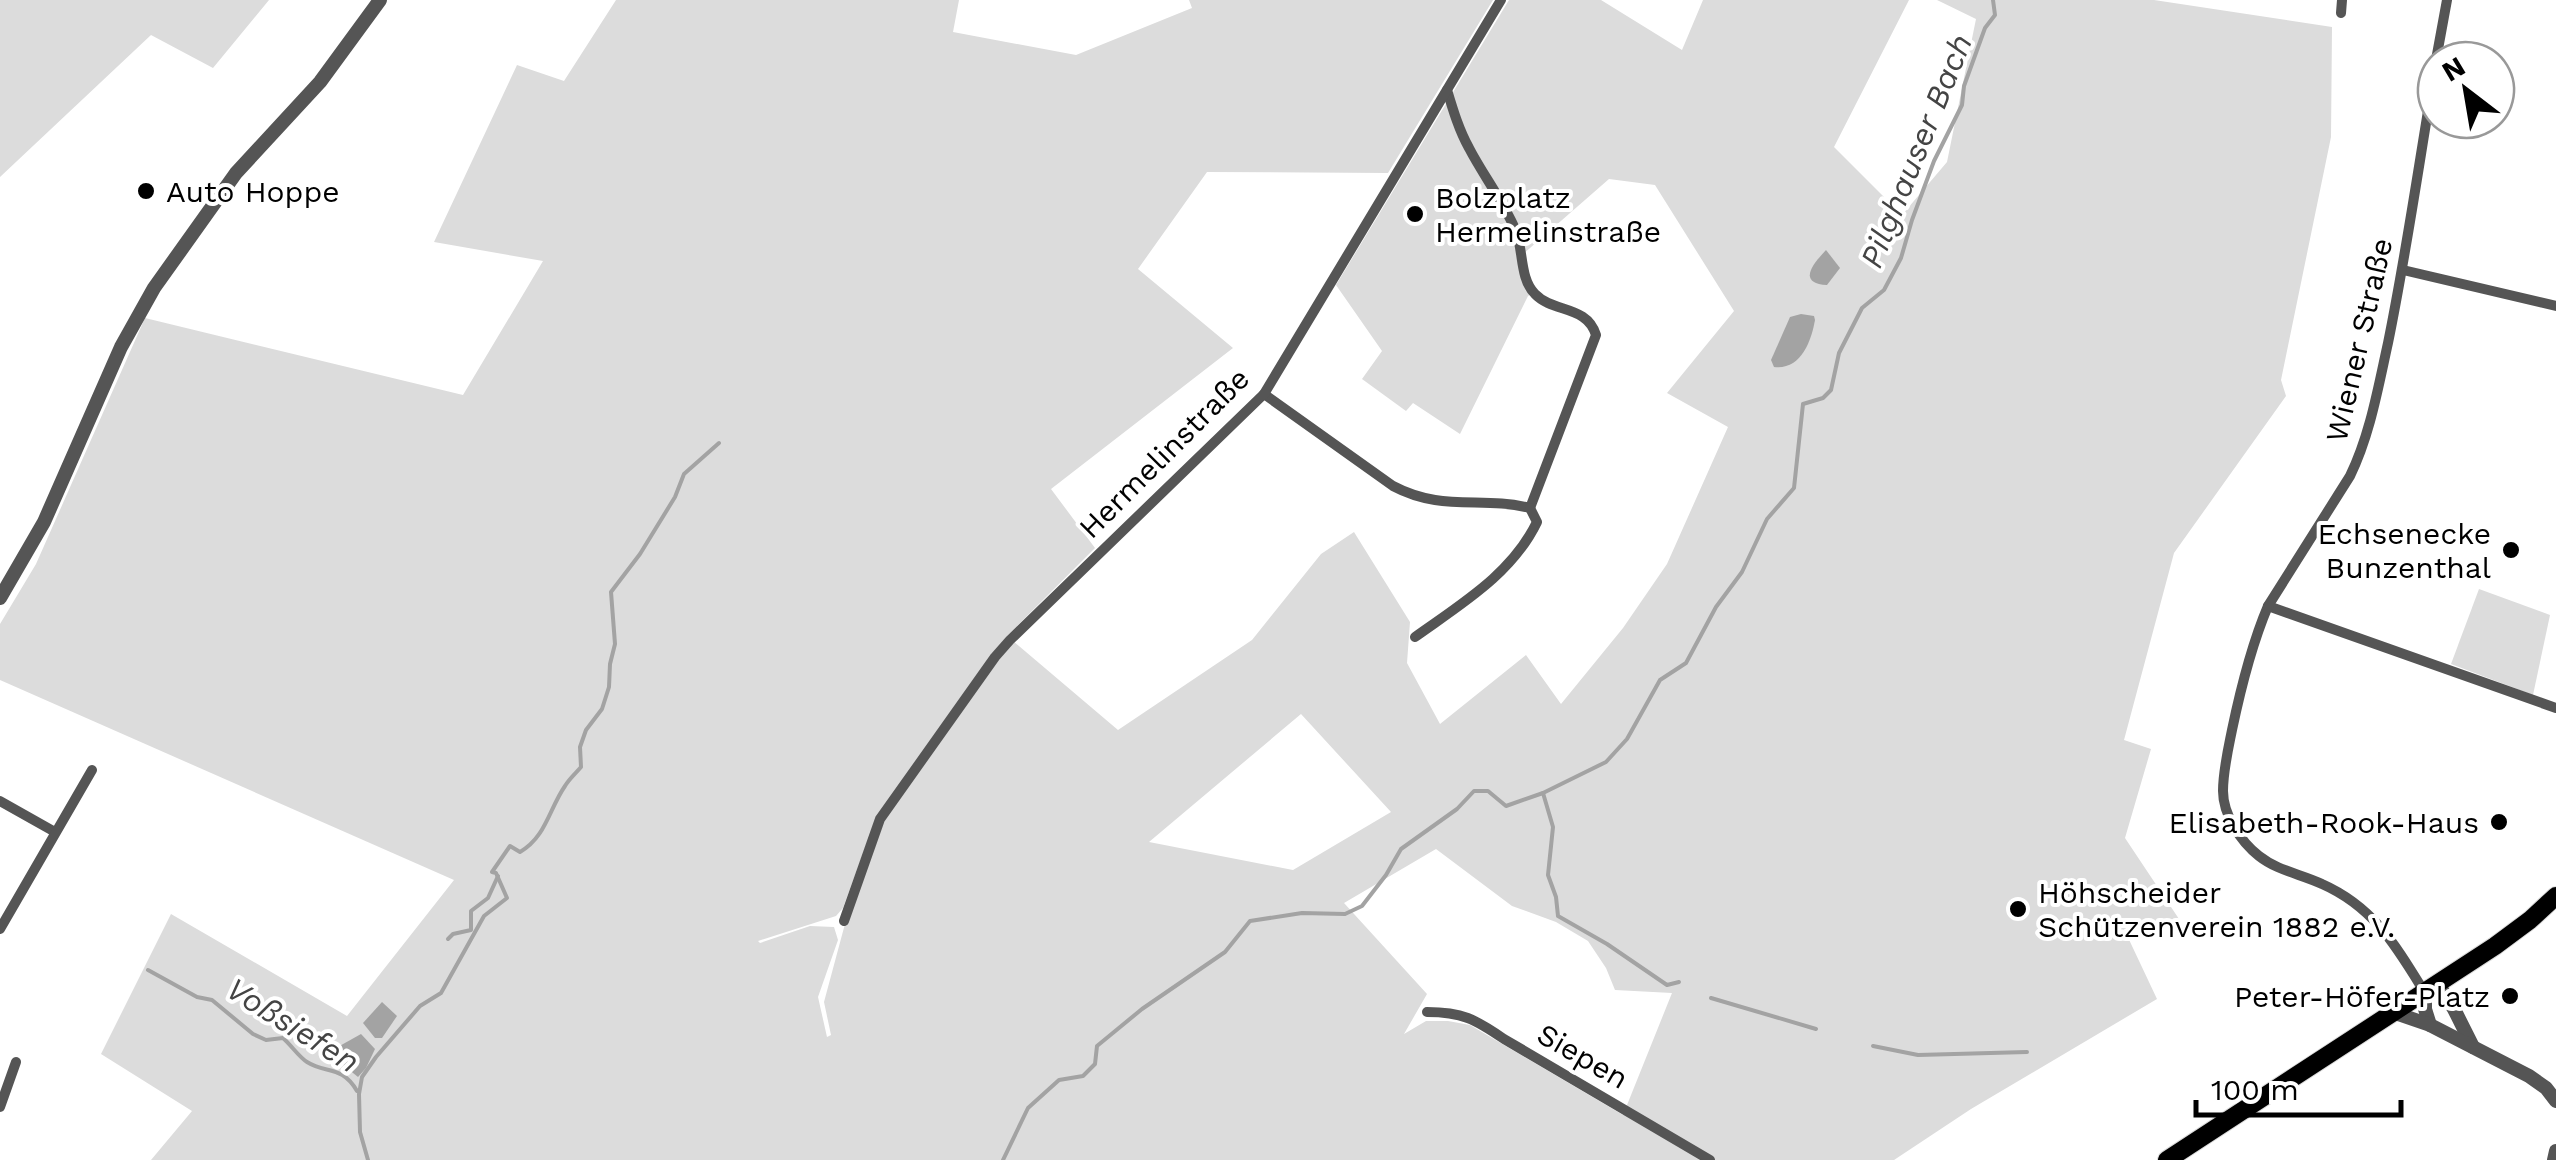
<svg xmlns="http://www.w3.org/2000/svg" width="2556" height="1160" viewBox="0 0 2556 1160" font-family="'Work Sans',sans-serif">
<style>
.green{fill:#dcdcdc;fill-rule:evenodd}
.water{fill:#a3a3a3}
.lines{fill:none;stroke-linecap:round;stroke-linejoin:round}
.stream{stroke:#a3a3a3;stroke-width:4}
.primary-casing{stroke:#dbdbdb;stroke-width:20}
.minor{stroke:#555;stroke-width:10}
.tertiary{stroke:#555;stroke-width:14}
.primary{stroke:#000;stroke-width:18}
.poi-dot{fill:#000;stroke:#fff;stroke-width:4}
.labels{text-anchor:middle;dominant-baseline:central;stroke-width:8;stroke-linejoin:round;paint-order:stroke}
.poi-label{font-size:30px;fill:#000;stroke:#fff;text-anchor:start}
.street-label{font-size:30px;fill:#000;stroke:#fff}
.water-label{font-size:32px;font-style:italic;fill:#444;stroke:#fff}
</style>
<rect width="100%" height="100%" fill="#fff"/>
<g class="green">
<path d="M 0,0 L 269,0 L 213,68 L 151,35 L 0,177 Z"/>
<path d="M 616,0 L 959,0 L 953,32 L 1076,55 L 1192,8 L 1189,0 L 1493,0 L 1388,173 L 1207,172 L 1138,269 L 1233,348 L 1051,489 L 1095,548 L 1007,636 L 1118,730 L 1252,640 L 1321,554 L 1354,532 L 1410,622 L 1407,663 L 1440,724 L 1526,655 L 1561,704 L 1623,628 L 1667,564 L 1728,427 L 1667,393 L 1734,311 L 1655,185 L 1609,179 L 1523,254 L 1533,293 L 1528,296 L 1460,434 L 1413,403 L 1406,411 L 1362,379 L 1382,351 L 1336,285 L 1509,0 L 1601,0 L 1682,50 L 1703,0 L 1909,0 L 1834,147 L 1902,215 L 1947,162 L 1976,19 L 1937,0 L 2154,0 L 2332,27 L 2331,137 L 2281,380 L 2286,396 L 2174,553 L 2124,740 L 2151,749 L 2125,838 L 2179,919 L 2124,929 L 2157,999 L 1971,1109 L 1894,1160 L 151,1160 L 192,1111 L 101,1054 L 171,914 L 347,1016 L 454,880 L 0,680 L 0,624 L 36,564 L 145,318 L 463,395 L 543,261 L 434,242 L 517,65 L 564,81 ZM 1301,714 L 1391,812 L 1293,870 L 1149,842 ZM 867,842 L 824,1002 L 831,1035 L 827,1037 L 818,997 L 838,940 L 834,927 L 810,926 L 760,943 L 758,941 L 836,916 L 843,908 ZM 1436,849 L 1512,906 L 1556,922 L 1588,941 L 1606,968 L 1615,990 L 1672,993 L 1623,1115 L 1470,1025 L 1448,1021 L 1426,1021 L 1404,1034 L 1427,994 L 1344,903 Z"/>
<path d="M 2479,589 L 2550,615 L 2533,695 L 2451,664 Z"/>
</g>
<g class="water">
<path d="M 1826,250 L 1840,268 L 1827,285 C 1796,283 1814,263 1826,250 Z"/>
<path d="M 1801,314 L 1814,316 L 1815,320 C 1811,343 1800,370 1774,367 L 1771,360 L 1790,317 Z"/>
<path d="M 382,1002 L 397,1016 L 382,1038 L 375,1038 L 363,1023 Z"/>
<path d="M 361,1034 L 375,1049 L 366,1068 L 358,1077 L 342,1064 L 333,1053 L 336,1048 Z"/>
</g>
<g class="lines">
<g class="stream">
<path d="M 1543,793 L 1553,827 L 1548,875 L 1556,897 L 1558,916 L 1607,944 L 1667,985 L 1679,982"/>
<path d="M 448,939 L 453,934 L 471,930 L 471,911 L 488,898 L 498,876"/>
<path d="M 148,970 L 197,997 L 212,1000 L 253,1034 L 266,1040 L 283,1038 C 291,1045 299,1057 307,1062 C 326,1074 342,1065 357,1091"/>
<path d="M 1711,998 L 1816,1029"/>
<path d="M 1873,1046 L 1918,1055 L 2027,1052"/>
<path d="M 368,1160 L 360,1132 L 359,1094 L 362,1077 L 376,1057 L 420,1006 L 441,993 L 484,916 L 507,898 L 496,873 L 492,872 L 510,846 L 520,852 C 546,837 549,809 565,786 C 569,779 576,773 581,767 L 580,747 L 586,730 L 602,709 L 609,687 L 610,664 L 615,644 L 611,592 L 640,554 L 675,497 L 684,474 L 719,443"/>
<path d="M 1003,1160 L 1028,1108 L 1059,1080 L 1083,1076 L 1095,1064 L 1097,1046 L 1142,1009 L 1225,952 L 1250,921 L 1302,913 L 1345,914 L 1362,906 L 1386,875 L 1401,849 L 1457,809 L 1474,791 L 1488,791 L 1506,806 L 1543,793 L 1606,762 L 1627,739 L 1660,680 L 1686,663 L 1716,607 L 1742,572 L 1767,519 L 1794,488 L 1803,404 L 1823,398 L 1831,390 L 1839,353 L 1862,308 L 1884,290 L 1901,258 L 1912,220 L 1934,161 L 1962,105 L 1964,86 L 1985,28 L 1995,15 L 1993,0"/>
</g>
<g class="primary-casing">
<path id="primary" d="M 2167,1160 L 2495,946 L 2530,920 L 2556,896"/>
</g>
<g class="minor">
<path d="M 2341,13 L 2342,0"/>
<path d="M 2436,60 L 2447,0"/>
<path d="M 2403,270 L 2556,306"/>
<path d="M 1264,394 L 1393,486 C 1442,512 1481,496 1530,508 L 1596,335 C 1587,305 1553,313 1535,294 C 1519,278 1524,249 1515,229 C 1503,201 1483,175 1469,148 C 1459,130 1453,110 1447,90"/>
<path d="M 2268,606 L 2556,708"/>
<path d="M 1415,637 C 1461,604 1512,574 1537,522 L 1530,508"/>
<path d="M 0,801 L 55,832"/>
<path d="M 844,921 L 880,819 L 995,657 L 1010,640 L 1264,394 L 1501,0"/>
<path d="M 0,929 L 92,770"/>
<path d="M 2425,993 C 2396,946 2374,907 2322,884 C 2301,874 2278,871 2259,856 C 2241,842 2223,815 2223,791 C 2223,771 2228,750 2232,730 C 2241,687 2251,646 2268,606 L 2350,476 C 2370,435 2378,388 2388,343 C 2407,250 2420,156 2436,63"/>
<path d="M 1427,1012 C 1462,1012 1475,1019 1504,1039 L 1710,1160"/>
<path d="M 0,1107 L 16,1062"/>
</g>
<g class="tertiary">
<path d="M 0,598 L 44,522 L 121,347 L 154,288 L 236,173 L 320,82 L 380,0"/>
<path d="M 2438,984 L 2454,1009 L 2473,1047"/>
<path d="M 2425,993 L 2425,1009 L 2430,1025"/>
<path d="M 2395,1013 L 2430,1025 L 2529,1076 L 2546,1088 L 2556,1101"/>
<path d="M 2554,1160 L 2556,1151"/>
</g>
<use href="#primary" class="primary"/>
</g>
<g class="poi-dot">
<circle cx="146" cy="191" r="10"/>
<circle cx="1415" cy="214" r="10"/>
<circle cx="2511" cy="550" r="10"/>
<circle cx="2499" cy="822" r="10"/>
<circle cx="2018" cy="909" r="10"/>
<circle cx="2510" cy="996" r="10"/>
</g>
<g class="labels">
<g class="poi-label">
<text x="166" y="191">Auto Hoppe</text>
<text x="1435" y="197">Bolzplatz<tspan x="1435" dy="34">Hermelinstraße</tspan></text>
<text x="2491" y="533" text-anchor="end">Echsenecke<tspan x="2491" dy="34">Bunzenthal</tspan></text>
<text x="2479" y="822" text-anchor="end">Elisabeth-Rook-Haus</text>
<text x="2038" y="892">Höhscheider<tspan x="2038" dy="34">Schützenverein 1882 e.V.</tspan></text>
<text x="2490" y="996" text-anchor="end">Peter-Höfer-Platz</text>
</g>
<g class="street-label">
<text transform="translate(2359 340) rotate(-77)">Wiener Straße</text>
<text transform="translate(1164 453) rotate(-45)">Hermelinstraße</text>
<text transform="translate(1583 1056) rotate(30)">Siepen</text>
</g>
<g class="water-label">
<text transform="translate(1916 151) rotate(-68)">Pilghauser Bach</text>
<text transform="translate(293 1025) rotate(32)">Voßsiefen</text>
</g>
</g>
<g transform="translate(2466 90) rotate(329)"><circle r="48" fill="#ffffff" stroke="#999999" stroke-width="2.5"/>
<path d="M0-8L18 38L0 25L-18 38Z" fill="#000000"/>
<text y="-15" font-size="28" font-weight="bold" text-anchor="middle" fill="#000000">N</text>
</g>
<path d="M2196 1100v15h205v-15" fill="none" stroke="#000000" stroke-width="5"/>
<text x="2211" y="1100" font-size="30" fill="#000000" stroke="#ffffff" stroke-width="8" paint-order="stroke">100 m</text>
</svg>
